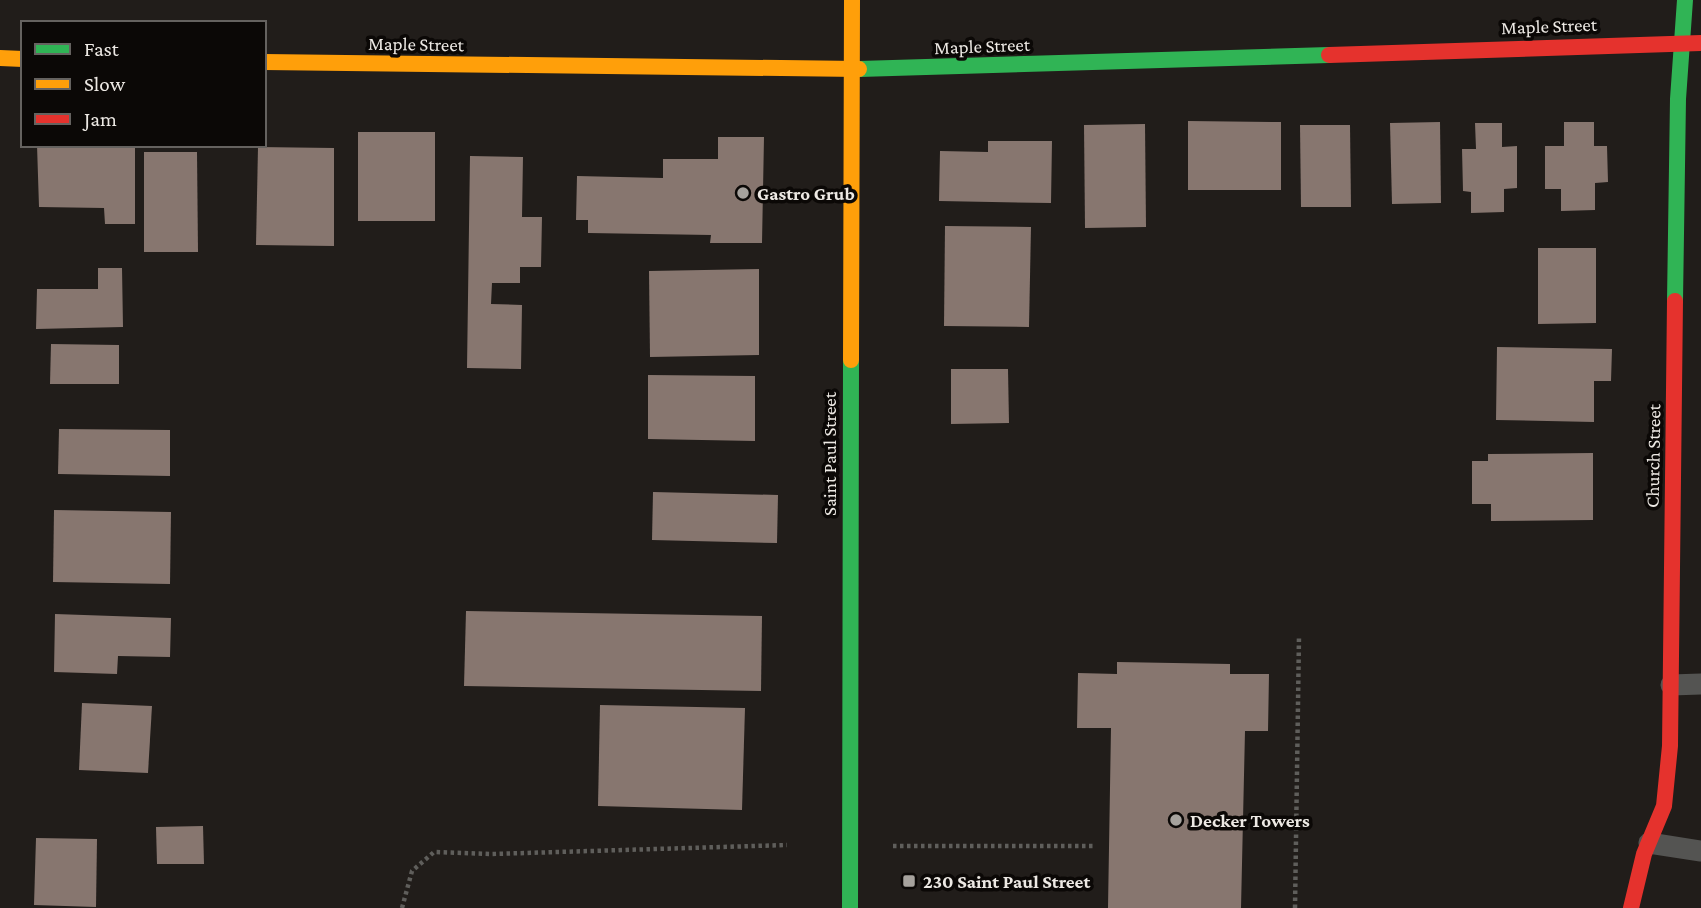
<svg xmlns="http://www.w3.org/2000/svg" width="1701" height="908" viewBox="0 0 1701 908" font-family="'Crimson Pro',serif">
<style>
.building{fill:#87766f}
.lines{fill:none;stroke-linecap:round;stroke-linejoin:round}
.path{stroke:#5f5e5b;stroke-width:4.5;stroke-dasharray:3.5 3.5;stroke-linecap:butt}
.lane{stroke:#545452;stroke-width:21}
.fast{stroke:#30b455;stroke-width:16}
.slow{stroke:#ff9f0a;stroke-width:16}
.jam{stroke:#e5322d;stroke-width:16}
.poi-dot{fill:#a6a29d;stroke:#0b0806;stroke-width:2.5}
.labels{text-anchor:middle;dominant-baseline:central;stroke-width:7;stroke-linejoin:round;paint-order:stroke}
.street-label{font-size:19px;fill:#ede9e4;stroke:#0b0806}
.poi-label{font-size:19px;font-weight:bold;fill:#ede9e4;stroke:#0b0806;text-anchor:start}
</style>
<rect width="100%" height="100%" fill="#211d1a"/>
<g class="building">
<path d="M 1188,121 L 1281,122 L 1281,190 L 1188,190 Z"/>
<path d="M 1440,122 L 1441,203 L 1392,204 L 1390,123 Z"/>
<path d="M 1564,122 L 1594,122 L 1594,146 L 1607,146 L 1608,182 L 1595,183 L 1595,210 L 1561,211 L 1561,189 L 1545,189 L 1545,146 L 1564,146 Z"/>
<path d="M 1475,123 L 1502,123 L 1502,147 L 1517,146 L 1517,188 L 1504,189 L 1504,212 L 1471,213 L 1471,192 L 1463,191 L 1462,149 L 1476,149 Z"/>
<path d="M 1145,124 L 1146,227 L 1085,228 L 1084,125 Z"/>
<path d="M 1300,125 L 1350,125 L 1351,207 L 1301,207 Z"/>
<rect x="358" y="132" width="77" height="89"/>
<path d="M 718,137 L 764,137 L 762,243 L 710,243 L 711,235 L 588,233 L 588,220 L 576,220 L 577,176 L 663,178 L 663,159 L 718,159 Z"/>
<path d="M 988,141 L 1052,141 L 1051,203 L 939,201 L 940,151 L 988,152 Z"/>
<path d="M 37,145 L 135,145 L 135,224 L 105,224 L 104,208 L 39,207 Z"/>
<path d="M 258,147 L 334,148 L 334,246 L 256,245 Z"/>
<path d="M 144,152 L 197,152 L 198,252 L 144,252 Z"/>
<path d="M 470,156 L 523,157 L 522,217 L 542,217 L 541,267 L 520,267 L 520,283 L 492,283 L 491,304 L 522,305 L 521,369 L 467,368 Z"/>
<path d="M 945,226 L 1031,227 L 1029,327 L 944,326 Z"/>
<path d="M 1538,248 L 1596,248 L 1596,323 L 1538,324 Z"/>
<path d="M 98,268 L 122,268 L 123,327 L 36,329 L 37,289 L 98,289 Z"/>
<path d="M 759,269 L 759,355 L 650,357 L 649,271 Z"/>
<path d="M 51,344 L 119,345 L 119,384 L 50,384 Z"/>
<path d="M 1497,347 L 1612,349 L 1611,381 L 1594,381 L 1594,422 L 1496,420 Z"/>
<path d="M 951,369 L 1008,369 L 1009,423 L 951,424 Z"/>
<path d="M 648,375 L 755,376 L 755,441 L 648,439 Z"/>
<path d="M 59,429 L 170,430 L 170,476 L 58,474 Z"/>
<path d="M 1593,453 L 1593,520 L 1491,521 L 1491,504 L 1472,504 L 1472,461 L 1488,461 L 1488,454 Z"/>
<path d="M 653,492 L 778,495 L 777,543 L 652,540 Z"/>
<path d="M 54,510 L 171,512 L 170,584 L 53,582 Z"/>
<path d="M 466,611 L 762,616 L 761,691 L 464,686 Z"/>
<path d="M 55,614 L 171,618 L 170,657 L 118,656 L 117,674 L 54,672 Z"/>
<path d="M 1117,662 L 1230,664 L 1230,674 L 1269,674 L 1268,731 L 1245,731 L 1241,908 L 1108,908 L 1111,728 L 1077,728 L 1078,673 L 1117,674 Z"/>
<path d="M 82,703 L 152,706 L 148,773 L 79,770 Z"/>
<path d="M 600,705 L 745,708 L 742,810 L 598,806 Z"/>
<path d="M 203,826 L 204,864 L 157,864 L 156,827 Z"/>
<path d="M 36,838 L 97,839 L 96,907 L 34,905 Z"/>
</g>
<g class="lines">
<g class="path">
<path d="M 893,846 L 1096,846"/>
<path d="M 402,908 L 412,871 L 434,852 L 492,854 L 787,845"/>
<path d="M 1295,908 L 1299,636"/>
</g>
<g class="lane">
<path d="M 1671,685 L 1701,684"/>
<path d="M 1649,843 L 1701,851"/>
</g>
<g class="fast">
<path d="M 859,69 L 1329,55"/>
<path d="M 1675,301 L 1678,99 L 1685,0"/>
<path d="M 850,908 L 851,360"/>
</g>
<g class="slow">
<path d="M 0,58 L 23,59"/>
<path d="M 264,62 L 859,69"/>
<path d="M 851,360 L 852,0"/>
</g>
<g class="jam">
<path d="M 1329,55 L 1701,43"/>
<path d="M 1631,908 L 1644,854 L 1664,806 L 1670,746 L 1675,301"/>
</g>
</g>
<g class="poi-dot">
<circle cx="743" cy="193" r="7"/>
<circle cx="1176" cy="820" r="7"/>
<rect x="902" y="874" width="14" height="14" rx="3.5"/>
</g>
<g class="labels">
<g class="street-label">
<text transform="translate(1549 26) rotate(-2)">Maple Street</text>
<text transform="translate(416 44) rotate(1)">Maple Street</text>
<text transform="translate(982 46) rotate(-2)">Maple Street</text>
<text transform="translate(829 454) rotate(-90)">Saint Paul Street</text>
<text transform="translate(1653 456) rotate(-89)">Church Street</text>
</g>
<g class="poi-label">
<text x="757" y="193">Gastro Grub</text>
<text x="1190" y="820">Decker Towers</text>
<text x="923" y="881">230 Saint Paul Street</text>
</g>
</g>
<rect x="21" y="21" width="245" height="126" fill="#0b0806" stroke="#65625f" stroke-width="2"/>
<rect x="35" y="44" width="35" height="10" fill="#30b455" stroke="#65625f" stroke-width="2"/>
<text x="84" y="56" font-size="21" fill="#ede9e4">Fast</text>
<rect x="35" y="79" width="35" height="10" fill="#ff9f0a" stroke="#65625f" stroke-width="2"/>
<text x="84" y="91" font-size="21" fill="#ede9e4">Slow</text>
<rect x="35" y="114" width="35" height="10" fill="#e5322d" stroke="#65625f" stroke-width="2"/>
<text x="84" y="126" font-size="21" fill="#ede9e4">Jam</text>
</svg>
